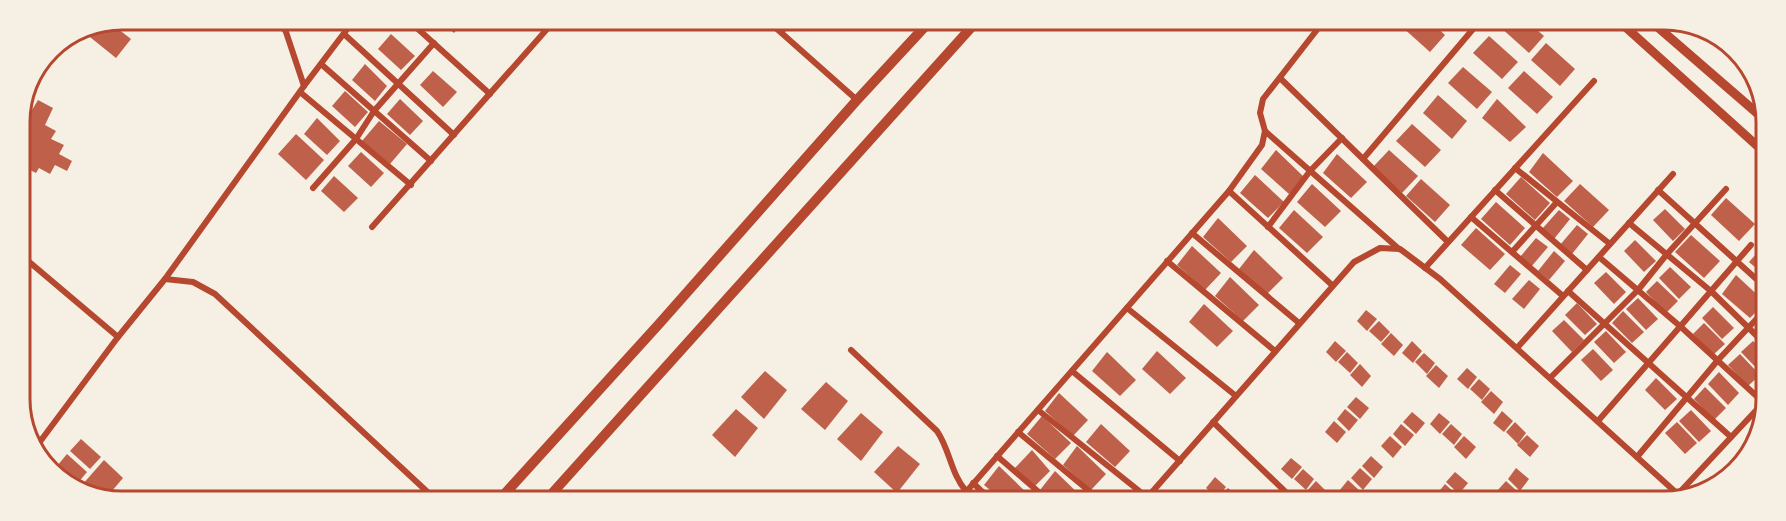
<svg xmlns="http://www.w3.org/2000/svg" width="1786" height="521" viewBox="0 0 1786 521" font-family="Montserrat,sans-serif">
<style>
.building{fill:#bf614a}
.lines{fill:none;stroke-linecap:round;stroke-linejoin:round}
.minor{stroke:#b5482f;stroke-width:6}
.tertiary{stroke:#b5482f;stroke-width:9}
.secondary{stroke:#b5482f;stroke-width:10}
.rim{fill:none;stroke:#b5482f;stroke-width:3}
</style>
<rect width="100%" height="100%" fill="#f6efe4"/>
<g class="building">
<path d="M 439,20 L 465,20 L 454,33 Z"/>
<path d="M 109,22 L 131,39 L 116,58 L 80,29 Z"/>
<path d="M 1404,22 L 1431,22 L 1445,35 L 1430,52 L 1401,26 Z"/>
<path d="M 1504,23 L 1529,23 L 1544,36 L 1529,53 L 1500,27 Z"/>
<path d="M 391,34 L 415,56 L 401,70 L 378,49 Z"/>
<path d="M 1489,36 L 1518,62 L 1502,79 L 1473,53 Z"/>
<path d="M 1546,43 L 1575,69 L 1560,86 L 1531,60 Z"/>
<path d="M 365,64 L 387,86 L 375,101 L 352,80 Z"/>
<path d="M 1463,67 L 1492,92 L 1477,109 L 1448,83 Z"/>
<path d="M 433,71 L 457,92 L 443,107 L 420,85 Z"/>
<path d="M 1524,71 L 1553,97 L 1537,114 L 1508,88 Z"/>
<path d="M 345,91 L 368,112 L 355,127 L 332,106 Z"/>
<path d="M 1438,95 L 1467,121 L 1452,139 L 1423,113 Z"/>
<path d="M 400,99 L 423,121 L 410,135 L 387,114 Z"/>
<path d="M 1497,99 L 1526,127 L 1510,142 L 1482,118 Z"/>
<path d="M 38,100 L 53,108 L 45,125 L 56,131 L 51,139 L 64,145 L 59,154 L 72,161 L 67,171 L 55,165 L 50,174 L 39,168 L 36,173 L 20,165 L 20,116 L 24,106 L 32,110 Z"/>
<path d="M 317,118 L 340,141 L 327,155 L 304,134 Z"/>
<path d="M 379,121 L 407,144 L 390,164 L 362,141 Z"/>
<path d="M 1412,124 L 1441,150 L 1425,167 L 1396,141 Z"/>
<path d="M 296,134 L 324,160 L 306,180 L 278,154 Z"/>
<path d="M 1276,150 L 1305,178 L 1289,194 L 1261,169 Z"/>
<path d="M 1389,150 L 1418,176 L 1402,193 L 1373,167 Z"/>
<path d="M 361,152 L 384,173 L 371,187 L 348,166 Z"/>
<path d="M 1543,153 L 1573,181 L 1557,197 L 1529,172 Z"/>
<path d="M 1337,154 L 1367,182 L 1351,198 L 1323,173 Z"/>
<path d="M 1255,175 L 1284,202 L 1268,218 L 1240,193 Z"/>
<path d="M 334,176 L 358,198 L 344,212 L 321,191 Z"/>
<path d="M 1521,177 L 1550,203 L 1535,220 L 1506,194 Z"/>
<path d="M 1421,179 L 1450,205 L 1435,222 L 1406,196 Z"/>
<path d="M 1312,184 L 1341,211 L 1325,227 L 1297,202 Z"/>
<path d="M 1580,184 L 1609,210 L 1593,227 L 1564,201 Z"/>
<path d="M 1726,198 L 1755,224 L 1739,241 L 1711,215 Z"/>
<path d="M 1496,202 L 1525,228 L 1510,245 L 1481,219 Z"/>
<path d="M 1665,209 L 1685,229 L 1673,241 L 1653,220 Z"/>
<path d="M 1294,210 L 1323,237 L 1307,253 L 1279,228 Z"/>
<path d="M 1559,210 L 1570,219 L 1554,239 L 1542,229 Z"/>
<path d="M 1218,218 L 1247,246 L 1231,262 L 1203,237 Z"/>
<path d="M 1577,225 L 1588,234 L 1572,254 L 1560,245 Z"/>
<path d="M 1476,228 L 1505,254 L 1490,270 L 1461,245 Z"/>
<path d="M 1691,235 L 1720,261 L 1704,278 L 1675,252 Z"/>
<path d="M 1536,238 L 1548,247 L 1531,267 L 1520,257 Z"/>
<path d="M 1635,240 L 1656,261 L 1644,272 L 1624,251 Z"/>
<path d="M 1764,245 L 1764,275 L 1749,262 Z"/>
<path d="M 1192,246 L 1221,273 L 1205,290 L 1177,265 Z"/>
<path d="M 1254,250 L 1283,278 L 1267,294 L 1239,269 Z"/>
<path d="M 1554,251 L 1565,261 L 1549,280 L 1538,271 Z"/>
<path d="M 1510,265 L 1521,274 L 1505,293 L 1494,284 Z"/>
<path d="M 1670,267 L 1691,287 L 1679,299 L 1659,278 Z"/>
<path d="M 1606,272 L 1626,292 L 1614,304 L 1594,283 Z"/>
<path d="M 1736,275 L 1764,301 L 1764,304 L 1750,318 L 1722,294 Z"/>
<path d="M 1230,277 L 1259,305 L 1243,321 L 1215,296 Z"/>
<path d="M 1529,280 L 1540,289 L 1524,309 L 1512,299 Z"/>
<path d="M 1657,281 L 1678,301 L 1666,313 L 1646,292 Z"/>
<path d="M 1638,298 L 1658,319 L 1646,330 L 1626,309 Z"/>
<path d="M 1577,303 L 1597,324 L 1585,335 L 1565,315 Z"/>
<path d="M 1204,304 L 1233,331 L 1217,347 L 1189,322 Z"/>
<path d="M 1713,307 L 1734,328 L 1722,339 L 1702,318 Z"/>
<path d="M 1366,310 L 1377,319 L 1367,331 L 1357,321 Z"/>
<path d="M 1623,311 L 1644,332 L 1632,343 L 1612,323 Z"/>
<path d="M 1564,320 L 1584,340 L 1572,352 L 1552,331 Z"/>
<path d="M 1764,320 L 1763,340 L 1754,330 Z"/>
<path d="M 1379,321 L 1390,332 L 1381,342 L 1369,331 Z"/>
<path d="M 1704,323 L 1725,344 L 1713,355 L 1693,334 Z"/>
<path d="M 1606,331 L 1626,352 L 1614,363 L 1594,342 Z"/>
<path d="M 1391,333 L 1403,345 L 1394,356 L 1381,344 Z"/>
<path d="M 1335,341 L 1346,351 L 1336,362 L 1326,352 Z"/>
<path d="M 1412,341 L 1422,351 L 1413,363 L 1402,353 Z"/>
<path d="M 1753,341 L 1763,351 L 1763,371 L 1761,373 L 1741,352 Z"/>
<path d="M 1593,349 L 1613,370 L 1601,381 L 1581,360 Z"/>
<path d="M 1157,351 L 1186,378 L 1170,394 L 1142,369 Z"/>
<path d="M 1107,352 L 1136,380 L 1120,396 L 1092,371 Z"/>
<path d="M 1347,352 L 1358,363 L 1350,373 L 1338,362 Z"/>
<path d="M 1424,353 L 1435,363 L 1427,374 L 1415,362 Z"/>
<path d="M 1740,354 L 1760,375 L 1748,386 L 1728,365 Z"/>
<path d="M 1360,364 L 1371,376 L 1362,387 L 1350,375 Z"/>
<path d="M 1436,365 L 1448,376 L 1439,388 L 1426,376 Z"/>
<path d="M 1467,368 L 1477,377 L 1468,389 L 1457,379 Z"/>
<path d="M 765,371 L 787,390 L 764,419 L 741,397 Z"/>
<path d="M 1719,372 L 1739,393 L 1728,405 L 1708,384 Z"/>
<path d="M 1656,378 L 1677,399 L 1665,410 L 1645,390 Z"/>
<path d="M 1479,379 L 1490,389 L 1482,400 L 1470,389 Z"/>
<path d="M 826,382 L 848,401 L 825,430 L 801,409 Z"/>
<path d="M 1705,387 L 1726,408 L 1714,420 L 1694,399 Z"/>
<path d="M 1491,391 L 1503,402 L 1494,414 L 1481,402 Z"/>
<path d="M 1059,393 L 1088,420 L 1073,436 L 1045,411 Z"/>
<path d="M 1356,397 L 1369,408 L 1360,419 L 1347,407 Z"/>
<path d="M 736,409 L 758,428 L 735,457 L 712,435 Z"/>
<path d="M 1345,409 L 1358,420 L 1349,431 L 1337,419 Z"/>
<path d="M 1691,410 L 1711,431 L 1699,442 L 1679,421 Z"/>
<path d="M 1502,411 L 1513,421 L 1504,432 L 1493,423 Z"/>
<path d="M 1412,412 L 1425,423 L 1416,434 L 1403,422 Z"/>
<path d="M 861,413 L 883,432 L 861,461 L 837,439 Z"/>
<path d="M 1439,413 L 1450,422 L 1440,434 L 1430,424 Z"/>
<path d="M 1042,416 L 1071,443 L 1055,459 L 1027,434 Z"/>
<path d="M 1334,421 L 1346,432 L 1337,443 L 1325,432 Z"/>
<path d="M 1515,422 L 1526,433 L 1518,444 L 1506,432 Z"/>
<path d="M 1677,422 L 1697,443 L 1685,454 L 1665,433 Z"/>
<path d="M 1101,424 L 1130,451 L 1115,467 L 1086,442 Z"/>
<path d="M 1401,424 L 1414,435 L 1405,446 L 1393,434 Z"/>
<path d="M 1451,424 L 1462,434 L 1454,445 L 1442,434 Z"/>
<path d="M 1527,435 L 1539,446 L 1530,457 L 1517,445 Z"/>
<path d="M 1390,436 L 1402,447 L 1393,458 L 1381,446 Z"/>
<path d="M 1464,436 L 1476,447 L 1466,459 L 1454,447 Z"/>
<path d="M 81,439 L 101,457 L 90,469 L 70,451 Z"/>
<path d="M 1749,445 L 1750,446 L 1733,474 L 1728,470 Z"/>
<path d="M 898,446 L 920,464 L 897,493 L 874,472 Z"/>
<path d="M 1077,446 L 1106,474 L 1091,490 L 1063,465 Z"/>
<path d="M 1032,450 L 1050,471 L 1034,487 L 1014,469 Z"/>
<path d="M 67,454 L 87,472 L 77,484 L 57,466 Z"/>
<path d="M 1371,456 L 1383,467 L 1374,478 L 1362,466 Z"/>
<path d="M 1291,458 L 1302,467 L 1292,479 L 1281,469 Z"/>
<path d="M 104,460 L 123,478 L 106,498 L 97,498 L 82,485 Z"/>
<path d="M 999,466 L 1028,494 L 1022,500 L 1002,500 L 984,485 Z"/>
<path d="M 1360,468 L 1372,479 L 1363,490 L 1351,478 Z"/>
<path d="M 1516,468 L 1529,479 L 1520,491 L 1508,479 Z"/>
<path d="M 1303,469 L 1314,479 L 1306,490 L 1294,479 Z"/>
<path d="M 1055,471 L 1084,499 L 1083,500 L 1052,500 L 1040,490 Z"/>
<path d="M 1455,472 L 1468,483 L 1459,494 L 1446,482 Z"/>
<path d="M 1215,477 L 1226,487 L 1217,498 L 1206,488 Z"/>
<path d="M 1348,480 L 1360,491 L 1353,501 L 1349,501 L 1339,491 Z"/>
<path d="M 1316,481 L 1327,492 L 1321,501 L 1315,501 L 1306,492 Z"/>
<path d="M 1506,481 L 1518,492 L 1511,501 L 1507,501 L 1497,491 Z"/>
<path d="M 1445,484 L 1457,495 L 1453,501 L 1442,501 L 1436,495 Z"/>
<path d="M 1228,488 L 1239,498 L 1237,500 L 1221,500 L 1218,498 Z"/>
<path d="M 1494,493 L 1503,501 L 1487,501 Z"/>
</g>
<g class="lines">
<g class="minor">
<path d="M 279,20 L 286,32 L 304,86"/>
<path d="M 408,20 L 490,94"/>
<path d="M 768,21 L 857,100"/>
<path d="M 781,32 L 790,21"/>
<path d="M 344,34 L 454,135"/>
<path d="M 321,64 L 431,161"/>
<path d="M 1280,78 L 1448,242"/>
<path d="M 300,92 L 411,185"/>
<path d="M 1265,131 L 1399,249"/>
<path d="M 1363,159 L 1479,22"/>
<path d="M 1515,168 L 1610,244"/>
<path d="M 313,188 L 356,139 L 374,111 L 434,43"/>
<path d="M 1495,190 L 1587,270"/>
<path d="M 1658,190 L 1764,286"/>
<path d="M 1229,191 L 1332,285"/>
<path d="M 1471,217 L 1563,296"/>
<path d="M 1629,223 L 1712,292 L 1763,342"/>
<path d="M 372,227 L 555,20"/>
<path d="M 1268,227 L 1310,171 L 1342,138"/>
<path d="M 1192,233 L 1299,323"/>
<path d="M 1512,252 L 1557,202"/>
<path d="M 21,255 L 118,337"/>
<path d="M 1599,257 L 1681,327 L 1763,402"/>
<path d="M 1167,261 L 1275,351"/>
<path d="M 1425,268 L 1594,81"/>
<path d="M 165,279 L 304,86 L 354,20"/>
<path d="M 1568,291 L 1731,437"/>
<path d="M 1127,308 L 1236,396"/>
<path d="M 1517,348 L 1673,174"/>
<path d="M 851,350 L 937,431 C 950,450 951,474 966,491"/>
<path d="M 1072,371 L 1180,461"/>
<path d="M 1550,378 L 1638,290 L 1667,254 L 1726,189"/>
<path d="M 1038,410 L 1148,498"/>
<path d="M 1598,421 L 1751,245"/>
<path d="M 1213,422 L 1295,501"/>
<path d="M 1018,432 L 1100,500"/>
<path d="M 36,447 L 118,337 L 165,279 L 193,282 L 215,294 L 435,499"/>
<path d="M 997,456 L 1048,500"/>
<path d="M 1637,457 L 1718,360 L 1764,311"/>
<path d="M 42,458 L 75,486"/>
<path d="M 973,483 L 991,500"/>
<path d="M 1678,494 L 1763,403"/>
<path d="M 959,500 L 1229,191 L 1262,145 L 1265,131 L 1260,113 L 1263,99 L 1323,22"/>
<path d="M 1145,500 L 1354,262 L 1380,248 L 1400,249 L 1440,279 L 1681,497"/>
</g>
<g class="tertiary">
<path d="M 1621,23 L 1764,152"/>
<path d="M 1653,23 L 1765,120"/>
</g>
<g class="secondary">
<path d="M 500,499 L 659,324 L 857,100 L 930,21"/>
<path d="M 547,499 L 977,21"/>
</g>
</g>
<path d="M0 0H1786V521H0ZM122 30H1664A92 92 0 0 1 1756 122V399A92 92 0 0 1 1664 491H122A92 92 0 0 1 30 399V122A92 92 0 0 1 122 30Z" fill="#f6efe4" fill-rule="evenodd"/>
<path class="rim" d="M122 30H1664A92 92 0 0 1 1756 122V399A92 92 0 0 1 1664 491H122A92 92 0 0 1 30 399V122A92 92 0 0 1 122 30Z"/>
</svg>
